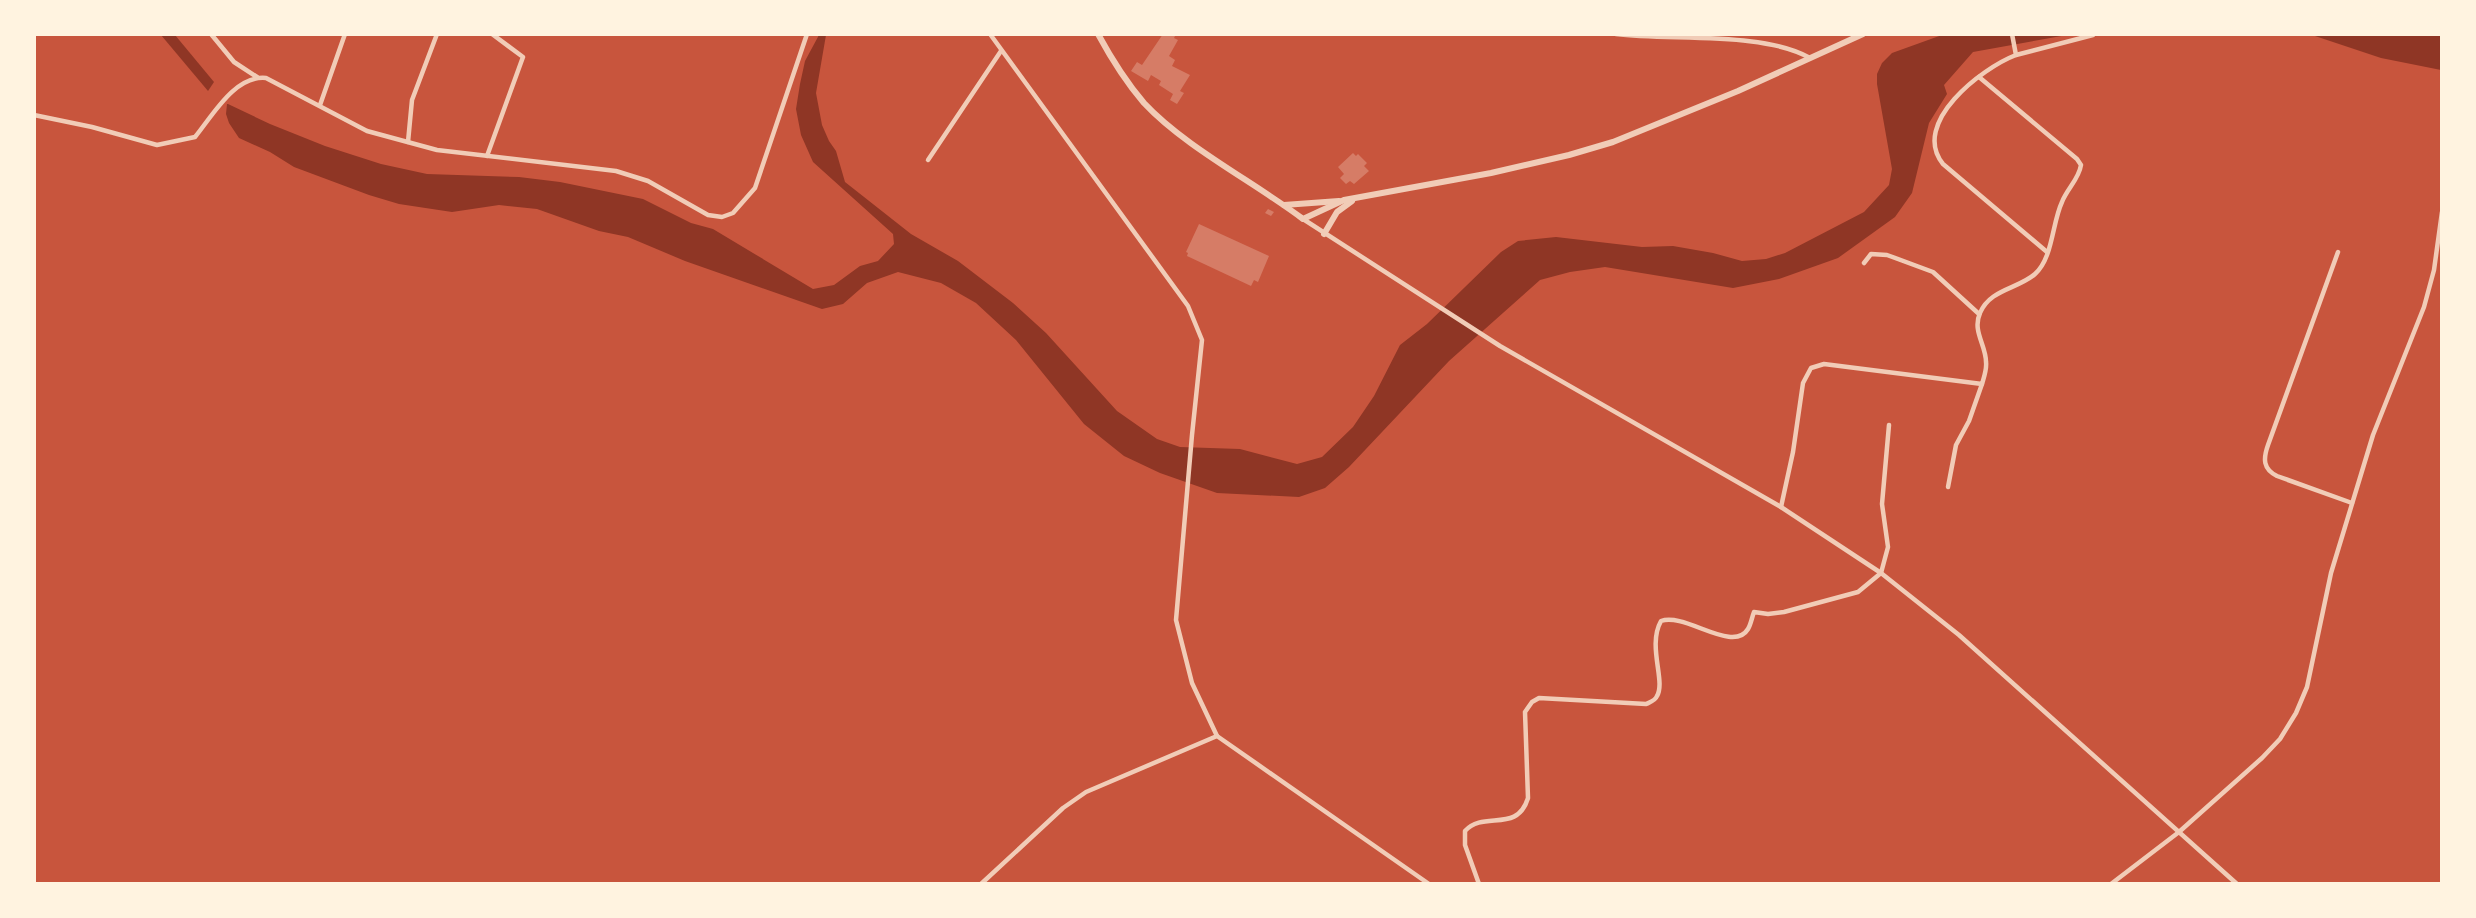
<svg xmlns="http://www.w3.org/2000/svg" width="2476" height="918" viewBox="0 0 2476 918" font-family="Rubik,sans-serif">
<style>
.water{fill:#8f3625}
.building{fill:#d67c66}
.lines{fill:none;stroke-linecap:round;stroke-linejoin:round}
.minor{stroke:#f1ccb7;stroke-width:4.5}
.tertiary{stroke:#f1ccb7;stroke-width:6}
</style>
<rect width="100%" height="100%" fill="#c8553d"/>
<g class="water">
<path d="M 161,35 L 175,35 L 214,82 L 208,91 Z"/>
<path d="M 819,35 L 826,35 L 816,93 L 822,125 L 829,141 L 836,151 L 845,182 L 911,234 L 958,261 L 1013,303 L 1046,333 L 1117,411 L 1157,439 L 1180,447 L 1240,449 L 1297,464 L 1322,457 L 1353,427 L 1374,396 L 1400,345 L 1427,324 L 1501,252 L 1518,241 L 1556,237 L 1642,247 L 1673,246 L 1713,253 L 1742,261 L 1766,259 L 1785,253 L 1864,212 L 1889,185 L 1892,169 L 1877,84 L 1877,74 L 1882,63 L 1892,53 L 1942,35 L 2067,35 L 1973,52 L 1944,85 L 1947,94 L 1929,123 L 1912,193 L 1895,217 L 1838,258 L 1779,279 L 1733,288 L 1605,267 L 1570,272 L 1540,280 L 1449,361 L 1349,467 L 1325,488 L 1299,497 L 1217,493 L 1160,473 L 1124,456 L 1084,424 L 1016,340 L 976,303 L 941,283 L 898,272 L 867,283 L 843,304 L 822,309 L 685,261 L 628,237 L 599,231 L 537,209 L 499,205 L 452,212 L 399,204 L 369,195 L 294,167 L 270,152 L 239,138 L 229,123 L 226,114 L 227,104 L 228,104 L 270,124 L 325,146 L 381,164 L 427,174 L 519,177 L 560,182 L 643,199 L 691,223 L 713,229 L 813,289 L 834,285 L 860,266 L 878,261 L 894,244 L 893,234 L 813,162 L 801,135 L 796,109 L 800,84 L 805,61 Z"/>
<path d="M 2312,35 L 2441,35 L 2441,70 L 2381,58 Z"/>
</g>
<g class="building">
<path d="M 1163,34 L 1176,34 L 1174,38 L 1178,40 L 1169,56 L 1175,60 L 1172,66 L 1190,75 L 1180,91 L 1184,93 L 1177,104 L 1170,100 L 1173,94 L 1159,85 L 1161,81 L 1151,75 L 1148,81 L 1131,71 L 1137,62 L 1142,65 Z"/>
<path d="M 1353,153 L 1356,156 L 1358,154 L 1367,163 L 1364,166 L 1369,171 L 1354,184 L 1350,181 L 1346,184 L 1340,178 L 1344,174 L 1338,167 Z"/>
<path d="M 1268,209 L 1274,212 L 1271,216 L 1265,213 Z"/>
<path d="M 1199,224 L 1269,256 L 1258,282 L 1254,280 L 1251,286 L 1187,256 L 1188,253 L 1186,252 Z"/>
</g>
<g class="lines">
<g class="minor">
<path d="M 211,34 L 234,62 L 257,77"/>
<path d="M 990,34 L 1188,306 L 1202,340 L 1192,435 L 1176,620 L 1192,683 L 1217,736 L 1429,884"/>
<path d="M 1616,34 C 1671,41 1763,31 1810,58"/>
<path d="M 2012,34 L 2016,55 C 1982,68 1910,123 1943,164 L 2047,252"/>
<path d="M 2016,55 L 2093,35"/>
<path d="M 320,105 L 345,34"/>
<path d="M 34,115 L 92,127 L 157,145 L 195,137 C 213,115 235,75 266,78 L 367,131 L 437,150 L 616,171 L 648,181 L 708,215 L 722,217 L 733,213 L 755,188 L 807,34"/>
<path d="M 408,142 L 412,100 L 437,34"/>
<path d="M 487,156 L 523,57 L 492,34"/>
<path d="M 928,160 L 1001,51"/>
<path d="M 1303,219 L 1500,346 L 1781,507 L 1881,573 L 1959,635 L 2237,884"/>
<path d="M 2338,252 L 2268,445 C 2263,459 2263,469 2277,476 L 2352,503"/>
<path d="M 1864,263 L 1871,254 L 1887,255 L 1933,272 L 1979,314"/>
<path d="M 1948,487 L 1956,445 L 1969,421 L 1982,384"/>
<path d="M 1781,507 L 1793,452 L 1803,383 L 1811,368 L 1824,364 L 1982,384 C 1984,377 1987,369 1986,362 C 1986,345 1972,331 1980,313 C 1990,289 2018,289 2035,274 C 2053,258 2052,223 2062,202 C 2067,189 2079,179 2081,165 L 2077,159 L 1979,77"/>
<path d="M 981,884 L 1063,808 L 1086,792 L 1217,736"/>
<path d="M 1479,884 L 1465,845 L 1465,831 C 1484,810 1517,834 1528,798 L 1525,712 L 1532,702 L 1539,698 L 1646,704 C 1650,702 1655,701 1657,696 C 1666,681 1647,646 1661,621 C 1685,612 1733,654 1748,629 C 1751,624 1752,617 1754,612 L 1768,614 L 1784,612 L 1858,592 L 1881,573 L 1888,547 L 1882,504 L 1889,425"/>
<path d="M 2111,884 L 2179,832 L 2262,758 L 2280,739 L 2296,713 L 2307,687 L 2331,573 L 2373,435 L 2424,307 L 2434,270 L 2442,212"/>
</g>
<g class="tertiary">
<path d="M 1098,34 C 1111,58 1126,82 1144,103 C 1185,147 1254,182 1303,219 L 1344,200 L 1491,173 L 1569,155 L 1613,142 L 1738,91 L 1863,34"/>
<path d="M 1284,205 L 1339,201"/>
<path d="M 1324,234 L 1337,212 L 1352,201"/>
</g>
</g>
<rect width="2476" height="918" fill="none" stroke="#fff3e0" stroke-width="72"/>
</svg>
